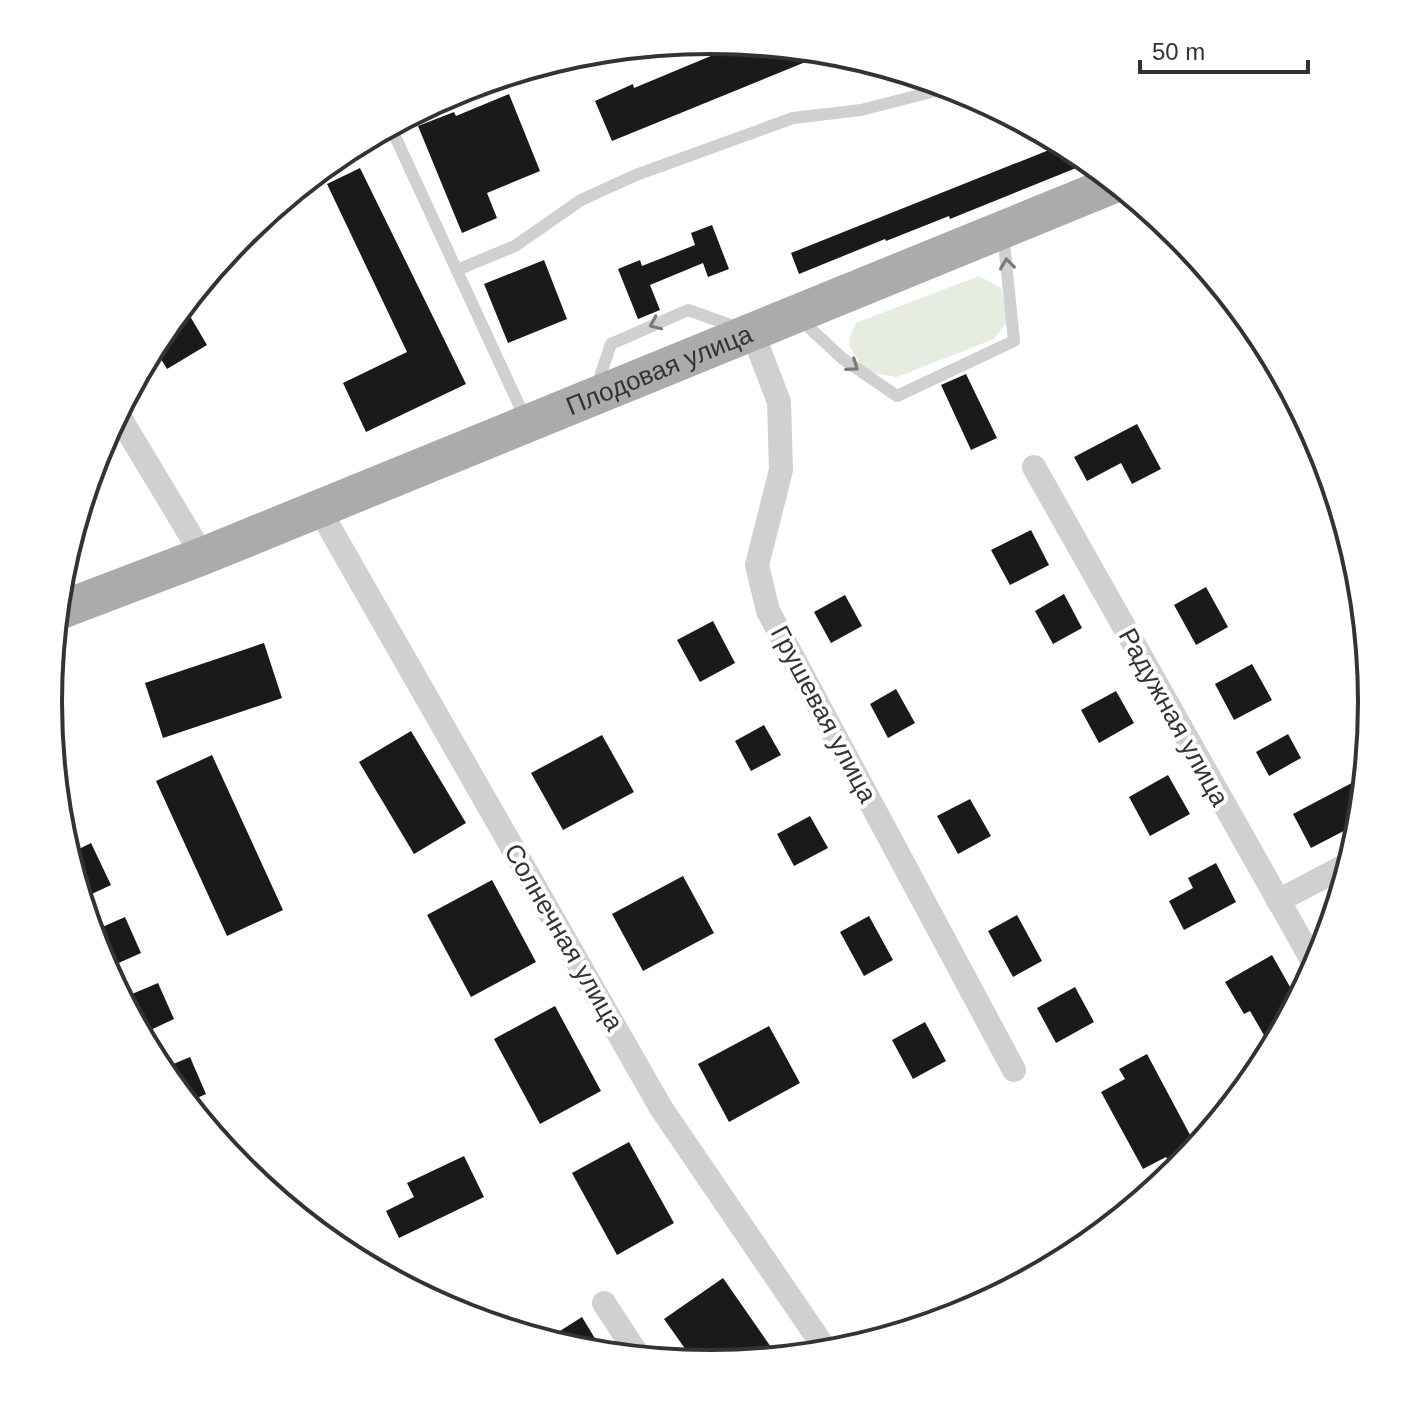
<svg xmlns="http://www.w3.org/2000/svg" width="1420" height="1405" viewBox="0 0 1420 1405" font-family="Arial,sans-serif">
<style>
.green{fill:#e6ecdf}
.building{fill:#1a1a1a}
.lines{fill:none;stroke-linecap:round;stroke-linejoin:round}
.lane{stroke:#d0d0d0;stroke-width:12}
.street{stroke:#d0d0d0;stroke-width:24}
.primary{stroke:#ababab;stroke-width:38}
.oneway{stroke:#7a7a7a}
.labels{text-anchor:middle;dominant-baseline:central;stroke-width:8;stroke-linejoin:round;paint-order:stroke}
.street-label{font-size:26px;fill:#333;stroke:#fff}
.rim{fill:none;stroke:#333;stroke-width:4}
</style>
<rect width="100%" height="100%" fill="#fff"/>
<path class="green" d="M 979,276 L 1001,288 L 1008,320 L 994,339 L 897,377 L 872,373 L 861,365 L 850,347 L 849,339 L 856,323 Z"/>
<g class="building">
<path d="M 712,40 L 830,52 L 612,141 L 595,101 L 633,84 L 634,88 L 718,53 Z"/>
<path d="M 509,94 L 540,171 L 487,193 L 497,218 L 462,233 L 418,126 L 454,112 L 456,116 Z"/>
<path d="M 1064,144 L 1091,162 L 950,219 L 949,216 L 886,241 L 885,239 L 799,274 L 791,253 Z"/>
<path d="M 360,168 L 466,384 L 366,432 L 343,383 L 407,352 L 327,184 Z"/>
<path d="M 712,225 L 729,269 L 708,277 L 703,263 L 650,285 L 660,310 L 638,319 L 618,269 L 640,260 L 642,266 L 695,245 L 691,233 Z"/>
<path d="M 544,260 L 567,319 L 508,343 L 484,284 Z"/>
<path d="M 187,311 L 207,345 L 167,369 L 153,346 L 170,321 Z"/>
<path d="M 966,374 L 997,438 L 971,450 L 941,385 Z"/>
<path d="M 1137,424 L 1161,469 L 1132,484 L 1121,463 L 1087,481 L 1074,457 Z"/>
<path d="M 1031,530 L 1049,565 L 1010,585 L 991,550 Z"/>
<path d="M 1206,587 L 1228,627 L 1196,645 L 1174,605 Z"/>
<path d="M 1064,594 L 1082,628 L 1053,644 L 1035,611 Z"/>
<path d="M 845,595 L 862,626 L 831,643 L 814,612 Z"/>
<path d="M 713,621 L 735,663 L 700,682 L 677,640 Z"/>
<path d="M 264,643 L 282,698 L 163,738 L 145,683 Z"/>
<path d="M 1252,664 L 1272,700 L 1234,720 L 1215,684 Z"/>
<path d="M 896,689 L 915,723 L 888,738 L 870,704 Z"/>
<path d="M 1116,691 L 1134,723 L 1099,743 L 1081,710 Z"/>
<path d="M 764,725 L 781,755 L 751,771 L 735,741 Z"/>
<path d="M 411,731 L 466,823 L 414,854 L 359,762 Z"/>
<path d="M 1288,734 L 1301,758 L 1269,776 L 1256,752 Z"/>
<path d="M 602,735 L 634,792 L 563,830 L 531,773 Z"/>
<path d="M 212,755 L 283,910 L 227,936 L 156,781 Z"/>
<path d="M 1168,775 L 1190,814 L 1150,836 L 1129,797 Z"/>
<path d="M 1365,776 L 1361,822 L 1311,848 L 1293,814 Z"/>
<path d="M 970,799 L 991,836 L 958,854 L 937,816 Z"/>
<path d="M 810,816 L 828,848 L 794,866 L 777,834 Z"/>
<path d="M 91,843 L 111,885 L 81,899 L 67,855 Z"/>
<path d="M 1216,863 L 1236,902 L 1184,930 L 1169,901 L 1193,888 L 1188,878 Z"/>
<path d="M 683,876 L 714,933 L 643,971 L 612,914 Z"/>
<path d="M 492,880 L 536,962 L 471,997 L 427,915 Z"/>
<path d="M 1017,915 L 1042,961 L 1013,977 L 988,931 Z"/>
<path d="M 869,916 L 893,960 L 864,976 L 840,932 Z"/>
<path d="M 125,917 L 141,953 L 105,969 L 91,932 Z"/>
<path d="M 1272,955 L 1298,1001 L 1272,1049 L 1250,1011 L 1244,1014 L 1225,982 Z"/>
<path d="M 158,983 L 174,1019 L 142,1034 L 125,997 Z"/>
<path d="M 1075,987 L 1094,1022 L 1056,1043 L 1037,1008 Z"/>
<path d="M 555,1006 L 601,1091 L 540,1124 L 494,1039 Z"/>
<path d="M 925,1022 L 946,1061 L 913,1079 L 892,1040 Z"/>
<path d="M 769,1026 L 800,1083 L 729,1122 L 698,1064 Z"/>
<path d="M 1147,1054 L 1197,1148 L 1190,1156 L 1172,1166 L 1166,1157 L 1143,1169 L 1101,1092 L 1125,1079 L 1119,1069 Z"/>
<path d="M 190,1057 L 206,1094 L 186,1103 L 159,1070 Z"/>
<path d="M 629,1142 L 674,1223 L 617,1255 L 572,1173 Z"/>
<path d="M 464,1156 L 484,1197 L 399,1238 L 386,1211 L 414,1197 L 407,1183 Z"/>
<path d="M 723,1278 L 773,1350 L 759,1360 L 710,1365 L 696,1364 L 664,1319 Z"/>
<path d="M 582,1317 L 605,1355 L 580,1352 L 544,1341 Z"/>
</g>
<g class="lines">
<g class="lane">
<path d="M 400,121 L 393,132 L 525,418"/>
<path d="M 457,270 L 515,246 L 581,200 L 636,175 L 793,118 L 861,110 L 951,87"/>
<path d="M 800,319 L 843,359 L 897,396 L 1014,341 L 1003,233"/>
<path d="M 596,388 L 611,344 L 688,310 L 739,328"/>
</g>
<g class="street">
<path d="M 753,334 L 779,402 L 781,470 L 757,565 L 768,611 L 1014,1070"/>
<path d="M 117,413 L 203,556"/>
<path d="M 1034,467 L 1316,967"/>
<path d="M 319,509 L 661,1108 L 828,1353"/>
<path d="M 1278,901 L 1350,863"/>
<path d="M 604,1303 L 640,1358"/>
</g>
<path class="primary" id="s1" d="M 56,612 L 203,556 L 1117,183"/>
</g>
<defs><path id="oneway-chevron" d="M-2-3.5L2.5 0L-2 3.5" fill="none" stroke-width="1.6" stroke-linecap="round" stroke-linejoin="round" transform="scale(2)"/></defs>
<g class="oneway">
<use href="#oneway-chevron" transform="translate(1007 264) rotate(-97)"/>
<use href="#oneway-chevron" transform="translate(655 324) rotate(156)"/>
<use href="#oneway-chevron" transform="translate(853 366) rotate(35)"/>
</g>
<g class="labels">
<g class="street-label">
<text stroke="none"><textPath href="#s1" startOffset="650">Плодовая улица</textPath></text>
<text transform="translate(824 714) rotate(62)">Грушевая улица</text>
<text transform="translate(1174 717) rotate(61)">Радужная улица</text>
<text transform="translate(564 937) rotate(60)">Солнечная улица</text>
</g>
</g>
<path d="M0 0H1420V1405H0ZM62 702a648 648 0 1 1 1296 0a648 648 0 1 1-1296 0Z" fill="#fff" fill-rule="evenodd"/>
<path class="rim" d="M62 702a648 648 0 1 1 1296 0a648 648 0 1 1-1296 0Z"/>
<path d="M1140 60v12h168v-12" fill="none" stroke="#333333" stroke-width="4"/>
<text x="1152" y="60" font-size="24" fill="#333333" stroke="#ffffff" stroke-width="6" paint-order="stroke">50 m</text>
</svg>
